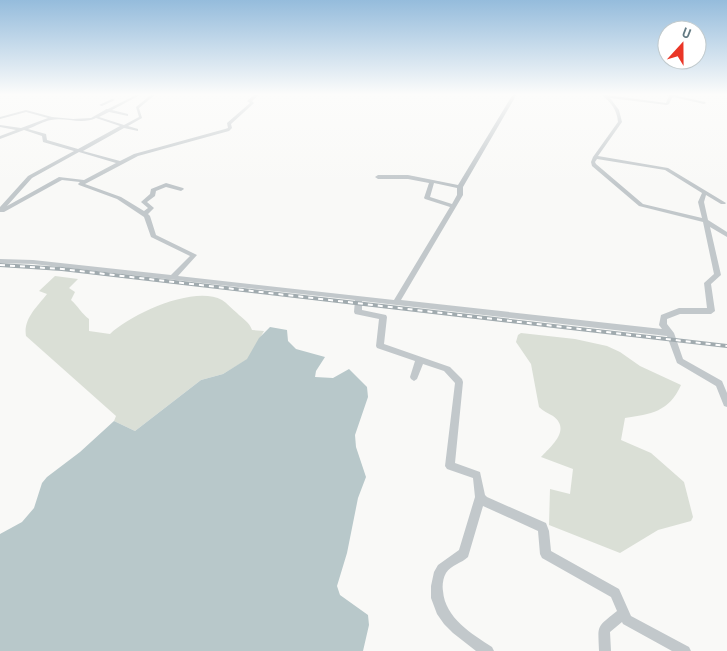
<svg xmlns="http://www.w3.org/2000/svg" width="727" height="651" viewBox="0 0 727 651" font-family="'Archivo Narrow',sans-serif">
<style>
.green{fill:#dadfd6}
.water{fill:#b8c8ca}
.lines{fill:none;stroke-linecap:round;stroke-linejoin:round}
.minor{fill:#c2c8cb;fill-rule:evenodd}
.rail-casing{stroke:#a1abaf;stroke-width:4}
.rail{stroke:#fff;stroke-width:2;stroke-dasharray:5;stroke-linecap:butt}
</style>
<rect width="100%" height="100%" fill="#f9f9f7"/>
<g class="green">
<path d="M 55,276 L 78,279 L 69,288 L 75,292 L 71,300 C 78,306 81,313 89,319 L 89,331 L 110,334 C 131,314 194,285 222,300 C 227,303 232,309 237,313 C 242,318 250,323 252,330 L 264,331 L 248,359 L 223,374 L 201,380 L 135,431 L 114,421 L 116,416 L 26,336 C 23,319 37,307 47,294 L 39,291 Z"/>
<path d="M 521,333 L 575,339 L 607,346 L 620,352 L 640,366 L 681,385 C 669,412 651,414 625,418 L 621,440 L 651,453 L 684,482 L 693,517 L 691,521 L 658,530 L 620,553 L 549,525 L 550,489 L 570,494 L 573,469 L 541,457 C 550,447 572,430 553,416 C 548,413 543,411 539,407 L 531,364 L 516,342 L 518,335 Z"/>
</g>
<path class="water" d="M 270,327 L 287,330 L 288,341 L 296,349 L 325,357 L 316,371 L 315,377 L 333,378 L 349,369 L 367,387 L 368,397 L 355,435 L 356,447 L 366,477 L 358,498 L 347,553 L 337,586 L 340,595 L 368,615 L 369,625 L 363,651 L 0,651 L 0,534 L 22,522 L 34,508 L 42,483 L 47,477 L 80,452 L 114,421 L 135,431 L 201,380 L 223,374 L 247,359 L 259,338 Z"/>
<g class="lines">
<g class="minor">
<path d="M 138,94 L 142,94 L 112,110 L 128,114 L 128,116 L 109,112 L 99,117 L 124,125 L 139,117 L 136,107 L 152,94 L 156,94 L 139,108 L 142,118 L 128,126 L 138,129 L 138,131 L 124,128 L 83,151 L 120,161 L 134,154 L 225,129 L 228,128 L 227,123 L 250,103 L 247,101 L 254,95 L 251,94 L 259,95 L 252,101 L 254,103 L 253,104 L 231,124 L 232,128 L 229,131 L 138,156 L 85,184 L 121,197 L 144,211 L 148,208 L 141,202 L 150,194 L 151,189 L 166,183 L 183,188 L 184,189 L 181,191 L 166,187 L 156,191 L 155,196 L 147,202 L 154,208 L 148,214 L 150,216 L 156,235 L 197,255 L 178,276 L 394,300 L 450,207 L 425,199 L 424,198 L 429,183 L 408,179 L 378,179 L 375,177 L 378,175 L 408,175 L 458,185 L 513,94 L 517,94 L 463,187 L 463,195 L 401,300 L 662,329 L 659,325 L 661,315 L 679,308 L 707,308 L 704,283 L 714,274 L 703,222 L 639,206 L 592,166 L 591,162 L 593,157 L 618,122 C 617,109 610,101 600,94 L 666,103 L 669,96 L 662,94 L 673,95 L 682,94 L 678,96 L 705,102 L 706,103 L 704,104 L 673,97 L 672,98 L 669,104 L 667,105 L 610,98 L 619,110 L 622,122 L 598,156 L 668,168 L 726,203 L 725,204 L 721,204 L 706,195 L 704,202 L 708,220 L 727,232 L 727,237 L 710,227 L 721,275 L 711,284 L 715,311 L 711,314 L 680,314 L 667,319 L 667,324 L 674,333 L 683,359 L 722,381 L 727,393 L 727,407 L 724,406 L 716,386 L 677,363 L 667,336 L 362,301 L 362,310 L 386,315 L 387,317 L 384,344 L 450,367 L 462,379 L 463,382 L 455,463 L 480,472 L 485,495 L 487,497 L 546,523 L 549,531 L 551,551 L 619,589 L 631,616 L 689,647 L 691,651 L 672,651 L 623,624 L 622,622 L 610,632 L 611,651 L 599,651 C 598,624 596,628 617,611 L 611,597 L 542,558 L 540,554 L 538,531 L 483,506 L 468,557 C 462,563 451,565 446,573 C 443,578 442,586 443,591 C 445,618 472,634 492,647 L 494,651 L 476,651 L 453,633 L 444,624 L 437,614 L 431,598 L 431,586 L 434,572 L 438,565 L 459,550 L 475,497 L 473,478 L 447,469 L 445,466 L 455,383 L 444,371 L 423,364 L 417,379 L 414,381 L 411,379 L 410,377 L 415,361 L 377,348 L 376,346 L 379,319 L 355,314 L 354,312 L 355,300 L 33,264 L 0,263 L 0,259 L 33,260 L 171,275 L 190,256 L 151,237 L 144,217 L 117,199 L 79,185 L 78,184 L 80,182 L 62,180 L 4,212 L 0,212 L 0,207 L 28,176 L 74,151 L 43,142 L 42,136 L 24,130 L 0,139 L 0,136 L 16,130 L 0,127 L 0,125 L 21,128 L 48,118 L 26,112 L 0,119 L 0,117 L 26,110 L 52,117 L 73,119 L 91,118 L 105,110 L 106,109 L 108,109 ZM 96,118 L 120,126 L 78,149 L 47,140 L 46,134 L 28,129 C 36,126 44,121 51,120 C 65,117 82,125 96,118 ZM 79,152 L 116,163 L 84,180 L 59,177 L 7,206 L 32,178 ZM 597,159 L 665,170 L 702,193 L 698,202 L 702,218 L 643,204 L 596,164 L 595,162 ZM 434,183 L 457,188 L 457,195 L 452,204 L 430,197 Z"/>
<path d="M 112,99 L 115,100 L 102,106 L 99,105 Z"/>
</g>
<g class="rail-casing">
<path id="rail" d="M 0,265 L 62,269 L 727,346"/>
</g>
<use href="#rail" class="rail"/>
</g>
<linearGradient id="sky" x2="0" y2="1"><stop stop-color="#95bcdc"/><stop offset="0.51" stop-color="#fcfcfb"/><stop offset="1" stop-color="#fcfcfb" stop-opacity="0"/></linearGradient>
<rect width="727" height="185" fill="url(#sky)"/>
<g transform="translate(682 45) rotate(21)"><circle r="24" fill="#ffffff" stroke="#c1cacd"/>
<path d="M0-4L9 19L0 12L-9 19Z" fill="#ea3627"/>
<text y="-8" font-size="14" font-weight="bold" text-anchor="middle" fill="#637a83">U</text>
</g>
</svg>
